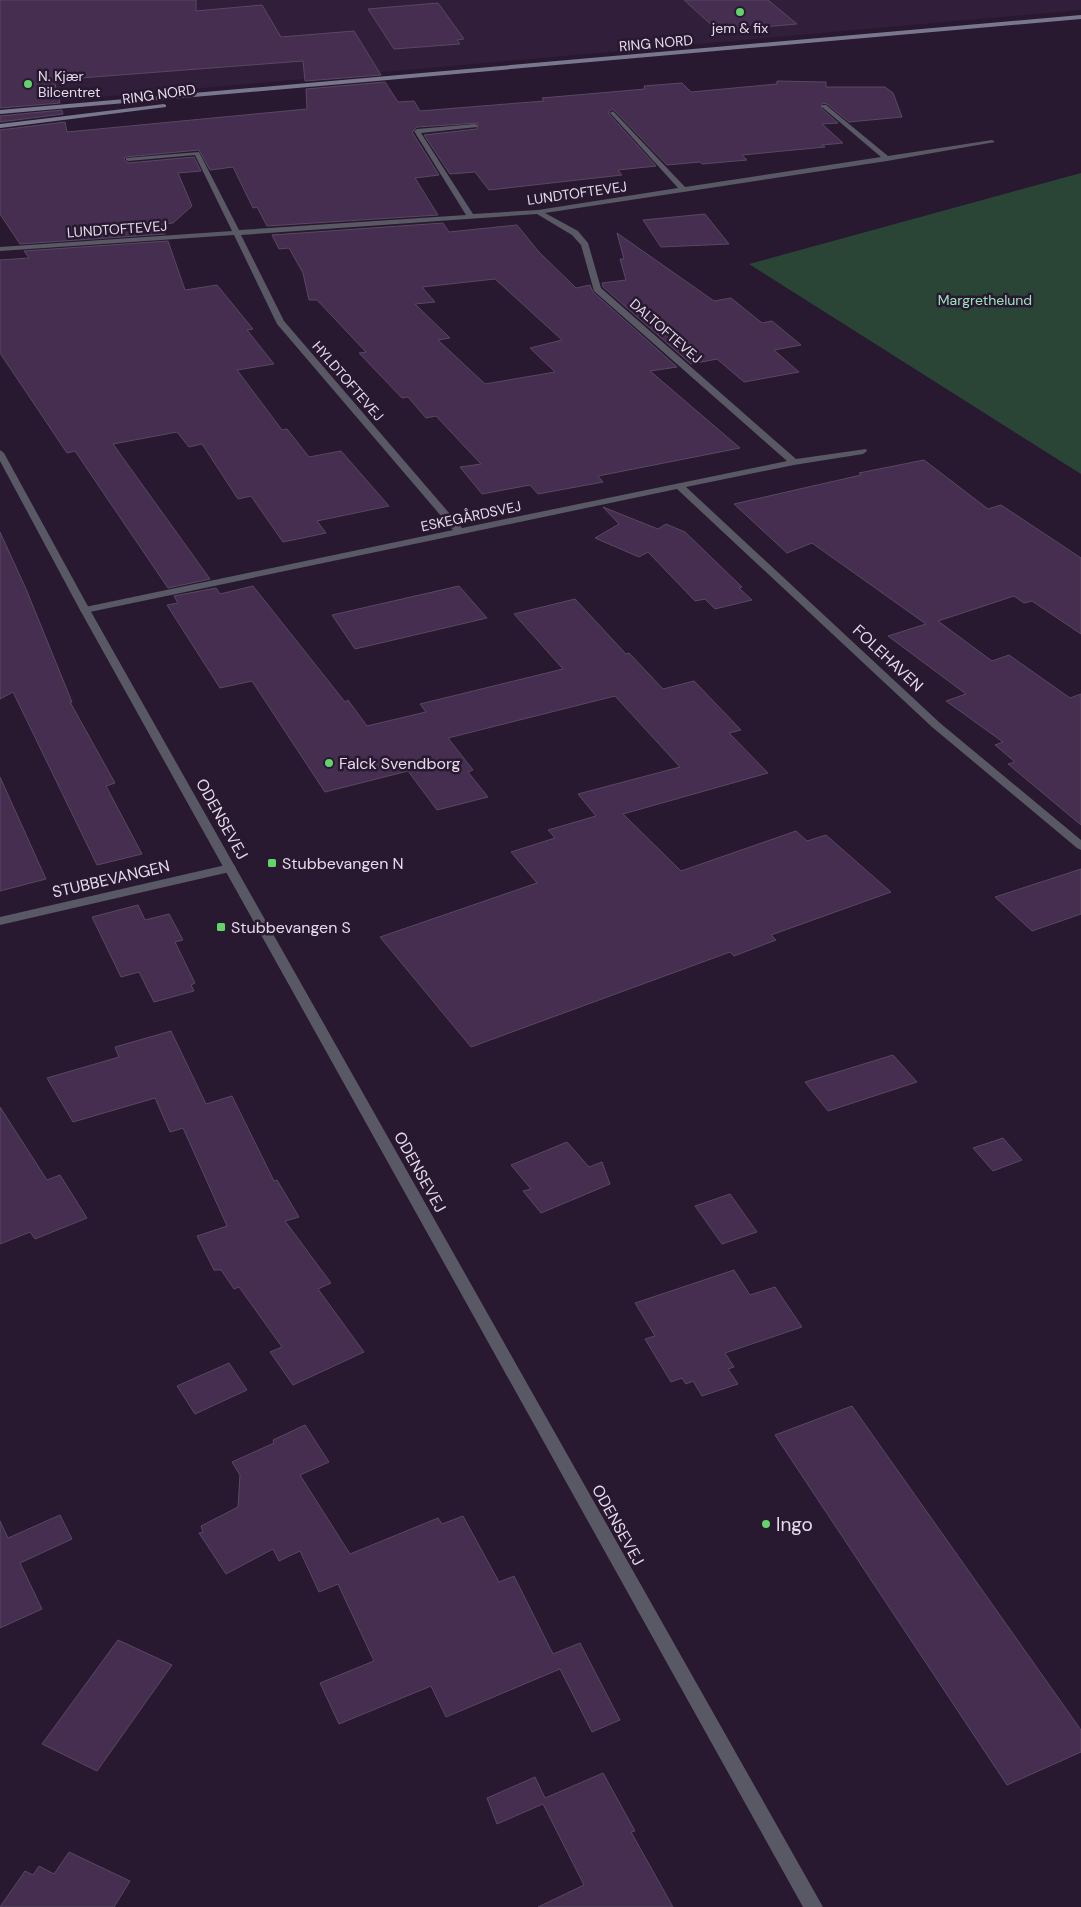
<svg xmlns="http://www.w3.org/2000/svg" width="1081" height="1907" viewBox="0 0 1081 1907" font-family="'DM Sans',sans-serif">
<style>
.built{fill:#311e3b}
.green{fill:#2a4536}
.building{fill:#452e50;stroke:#594862;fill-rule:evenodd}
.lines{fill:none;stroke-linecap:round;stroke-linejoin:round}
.minor{fill:#595865;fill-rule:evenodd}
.tertiary{fill:#595865;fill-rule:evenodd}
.secondary{fill:#79778d;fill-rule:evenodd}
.poi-dot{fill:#61d46a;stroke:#281930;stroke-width:2}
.labels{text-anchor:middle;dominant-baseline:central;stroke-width:5;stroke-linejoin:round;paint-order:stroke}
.far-poi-label{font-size:14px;fill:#e5dbeb;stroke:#281930}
.far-street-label{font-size:14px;fill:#e5dbeb;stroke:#281930}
.far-park-label{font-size:14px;fill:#9ae5bc;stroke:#281930}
.street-label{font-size:16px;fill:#e5dbeb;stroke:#281930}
.poi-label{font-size:16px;fill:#e5dbeb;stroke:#281930;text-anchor:start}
.near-poi-label{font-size:19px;fill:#e5dbeb;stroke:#281930;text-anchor:start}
</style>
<rect width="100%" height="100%" fill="#281930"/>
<path class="built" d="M 0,0 L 1081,0 L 1081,10 L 0,106 Z"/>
<path class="green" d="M 1081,173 L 1081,474 L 749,264 Z"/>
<g class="building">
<path d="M 0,0 L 196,0 L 196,11 L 262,5 L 281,37 L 354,31 L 381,75 L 305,81 L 303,61 L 54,80 L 60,103 L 0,108 Z"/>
<path d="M 684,0 L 768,0 L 797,24 L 718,31 Z"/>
<path d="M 438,3 L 464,39 L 457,40 L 460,44 L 394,49 L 368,9 Z"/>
<path d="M 777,81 L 826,82 L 826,87 L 885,87 L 893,93 L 902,117 L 849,122 L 827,104 L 822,103 L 821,108 L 838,123 L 822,124 L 843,143 L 822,145 L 825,147 L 742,155 L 747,160 L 702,164 L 700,162 L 667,165 L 613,109 L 609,111 L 609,114 L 656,166 L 618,170 L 622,175 L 489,190 L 475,172 L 450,174 L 424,135 L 477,129 L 478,123 L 417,127 L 412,132 L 439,175 L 415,178 L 438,215 L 267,226 L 257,207 L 253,208 L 233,167 L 210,170 L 199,150 L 125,157 L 124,160 L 128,163 L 194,157 L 201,171 L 178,173 L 192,206 L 173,223 L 162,224 L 165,234 L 20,244 L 0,214 L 0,130 L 65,122 L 67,132 L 307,109 L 306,89 L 385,82 L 398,102 L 414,101 L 420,111 L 544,101 L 542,98 L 645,89 L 644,86 L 682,83 L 691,92 L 777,84 Z"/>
<path d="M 62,110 L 63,114 L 0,122 L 0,116 Z"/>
<path d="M 705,214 L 729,244 L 661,247 L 643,220 Z"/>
<path d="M 443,223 L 449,232 L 517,225 L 538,251 L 576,288 L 590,285 L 593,292 L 677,367 L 650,371 L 740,448 L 598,476 L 603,482 L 538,494 L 530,485 L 482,494 L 460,467 L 481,464 L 436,416 L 426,418 L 408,397 L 402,398 L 359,353 L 366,352 L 317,300 L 309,300 L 303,273 L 289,248 L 279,249 L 272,235 ZM 495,279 L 562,340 L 530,348 L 555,372 L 485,384 L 438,340 L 450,338 L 415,304 L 435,302 L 422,287 Z"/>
<path d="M 617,233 L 714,301 L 731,298 L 762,323 L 772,321 L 801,345 L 774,350 L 799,372 L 744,382 L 717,359 L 691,364 L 603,287 L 602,283 L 626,280 L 620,259 L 624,259 Z"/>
<path d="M 168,241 L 185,290 L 217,285 L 253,329 L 247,330 L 274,364 L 237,370 L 282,430 L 287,429 L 309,457 L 341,451 L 389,506 L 317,521 L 326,533 L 283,542 L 251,496 L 238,499 L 202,444 L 189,447 L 177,432 L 113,444 L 210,579 L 168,588 L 75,451 L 67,453 L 0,353 L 0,260 L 29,258 L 24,251 Z"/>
<path d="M 924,460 L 988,509 L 1001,505 L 1081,558 L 1081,634 L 1032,601 L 1024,603 L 1014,596 L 938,621 L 992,661 L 1009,655 L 1070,698 L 1081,694 L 1081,825 L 1008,764 L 1015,762 L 995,745 L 1003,742 L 946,701 L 966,694 L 888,636 L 926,624 L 812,543 L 787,553 L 734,504 L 861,475 L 859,473 Z"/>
<path d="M 603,507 L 658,529 L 666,524 L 685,532 L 742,587 L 739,588 L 752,600 L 715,609 L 705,599 L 695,601 L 648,552 L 639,557 L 595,538 L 619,524 Z"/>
<path d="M 0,532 L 26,589 L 72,702 L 70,702 L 115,783 L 106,786 L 142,854 L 97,865 L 13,692 L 0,699 Z"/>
<path d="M 253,586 L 345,702 L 348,700 L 367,726 L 426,712 L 420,704 L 563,669 L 514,614 L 575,599 L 626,654 L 629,653 L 663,689 L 694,681 L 741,730 L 729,733 L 768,773 L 623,814 L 681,871 L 796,831 L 807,841 L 826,835 L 891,892 L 771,935 L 776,940 L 734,956 L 730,952 L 471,1047 L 380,937 L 537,883 L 511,852 L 555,838 L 548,830 L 596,816 L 578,794 L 680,767 L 615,696 L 448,738 L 473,770 L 468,772 L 488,797 L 437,810 L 408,771 L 325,792 L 252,681 L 220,688 L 167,605 L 178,603 L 174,596 L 216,588 L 220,594 Z"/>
<path d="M 459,586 L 487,618 L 355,649 L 332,615 Z"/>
<path d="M 0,777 L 46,879 L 0,891 Z"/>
<path d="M 1081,869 L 1081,914 L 1032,931 L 995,897 Z"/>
<path d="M 138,905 L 145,920 L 169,914 L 183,940 L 175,942 L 195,983 L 191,985 L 194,991 L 154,1002 L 139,972 L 121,977 L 92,917 Z"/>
<path d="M 171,1031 L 206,1104 L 232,1096 L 274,1181 L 277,1180 L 299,1217 L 285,1221 L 331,1283 L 318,1289 L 364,1352 L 293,1385 L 270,1352 L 282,1347 L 239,1287 L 234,1289 L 221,1270 L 214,1270 L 197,1236 L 227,1226 L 183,1128 L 170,1132 L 155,1098 L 73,1122 L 47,1078 L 119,1057 L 115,1047 Z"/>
<path d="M 893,1055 L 917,1082 L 828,1111 L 805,1082 Z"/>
<path d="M 0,1107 L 47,1180 L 60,1175 L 87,1218 L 35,1239 L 30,1232 L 0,1244 Z"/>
<path d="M 1003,1138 L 1022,1160 L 993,1171 L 973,1148 Z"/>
<path d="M 567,1142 L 589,1167 L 602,1162 L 610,1184 L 541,1213 L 523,1191 L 531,1189 L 511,1165 Z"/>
<path d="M 730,1194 L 757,1232 L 722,1244 L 695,1206 Z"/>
<path d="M 734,1270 L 750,1295 L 775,1287 L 802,1327 L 725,1353 L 734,1367 L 728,1369 L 738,1384 L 702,1396 L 693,1381 L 686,1384 L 682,1378 L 671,1382 L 645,1339 L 655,1336 L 635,1303 Z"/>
<path d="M 229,1363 L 247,1390 L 195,1414 L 177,1386 Z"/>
<path d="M 852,1406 L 1081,1730 L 1081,1752 L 1007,1785 L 775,1435 Z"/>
<path d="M 305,1425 L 329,1462 L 300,1475 L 350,1554 L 438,1518 L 442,1524 L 463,1516 L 499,1582 L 514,1576 L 553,1654 L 580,1643 L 620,1720 L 592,1732 L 560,1669 L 446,1717 L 431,1686 L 339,1724 L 320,1683 L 374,1661 L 338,1584 L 319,1592 L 300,1551 L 279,1561 L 273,1549 L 226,1574 L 199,1533 L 203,1532 L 201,1526 L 238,1507 L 240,1475 L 232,1462 L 274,1443 L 273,1440 Z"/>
<path d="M 60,1515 L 72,1539 L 20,1563 L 42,1609 L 0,1628 L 0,1521 L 8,1538 Z"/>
<path d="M 118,1640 L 172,1665 L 97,1771 L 42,1744 Z"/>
<path d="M 603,1773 L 635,1831 L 631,1832 L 673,1907 L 538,1907 L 584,1885 L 543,1804 L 497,1824 L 487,1798 L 535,1777 L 545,1798 Z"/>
<path d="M 69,1852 L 130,1881 L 114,1907 L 0,1907 L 25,1871 L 33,1875 L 39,1866 L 54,1874 Z"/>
</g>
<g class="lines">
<g class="minor">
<path d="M 822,105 L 826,105 L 888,156 L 992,140 L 995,142 L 887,161 L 545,213 L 578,231 L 588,243 L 601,288 L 796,459 L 866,449 L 867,451 L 863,454 L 794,465 L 686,487 L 940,723 L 1081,840 L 1081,850 L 1077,848 L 932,727 L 677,489 L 85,613 L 80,610 L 85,607 L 453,530 L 277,324 L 234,235 L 0,251 L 0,247 L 232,231 L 195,155 L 128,161 L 126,160 L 126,158 L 199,152 L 239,230 L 466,215 L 414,131 L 417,129 L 475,124 L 477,125 L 477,127 L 421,133 L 473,214 L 538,210 L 678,188 L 611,114 L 610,113 L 613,111 L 685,187 L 881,157 L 822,107 ZM 537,214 L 572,235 L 581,245 L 594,291 L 787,461 L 462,528 L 284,321 L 241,235 Z"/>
<path d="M 230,864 L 234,865 L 236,868 L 234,871 L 0,925 L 0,917 Z"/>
</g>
<path class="tertiary" d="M 0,450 L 4,453 L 90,610 L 823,1907 L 803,1907 L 80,610 L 0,461 Z"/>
<g class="secondary">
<path d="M 1081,15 L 1081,19 L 0,114 L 0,110 Z"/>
<path d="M 164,104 L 166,105 L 166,107 L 0,128 L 0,124 Z"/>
</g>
</g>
<g class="poi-dot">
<circle cx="740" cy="12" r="5"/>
<circle cx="28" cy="84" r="5"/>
<circle cx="329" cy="763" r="5"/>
<rect x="267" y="858" width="10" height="10" rx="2.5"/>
<rect x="216" y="922" width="10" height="10" rx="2.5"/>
<circle cx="766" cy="1524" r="5"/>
</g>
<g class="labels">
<g class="far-poi-label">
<text x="740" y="28">jem &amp; fix</text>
<text x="38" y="76" text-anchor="start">N. Kjær<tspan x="38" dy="16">Bilcentret</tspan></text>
</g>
<g class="far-street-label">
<text transform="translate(656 43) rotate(-5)">RING NORD</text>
<text transform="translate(159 94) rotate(-8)">RING NORD</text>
<text transform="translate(577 193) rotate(-8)">LUNDTOFTEVEJ</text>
<text transform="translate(117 229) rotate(-4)">LUNDTOFTEVEJ</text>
<text transform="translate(666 331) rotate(41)">DALTOFTEVEJ</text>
<text transform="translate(348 381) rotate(49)">HYLDTOFTEVEJ</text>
<text transform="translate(471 516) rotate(-12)">ESKEGÅRDSVEJ</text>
</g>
<g class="far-park-label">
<text x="985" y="300">Margrethelund</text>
</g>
<g class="street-label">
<text transform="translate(888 658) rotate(43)">FOLEHAVEN</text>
<text transform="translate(222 819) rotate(61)">ODENSEVEJ</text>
<text transform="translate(111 879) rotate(-13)">STUBBEVANGEN</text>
<text transform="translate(420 1172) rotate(61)">ODENSEVEJ</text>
<text transform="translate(618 1525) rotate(61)">ODENSEVEJ</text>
</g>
<g class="poi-label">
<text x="339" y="763">Falck Svendborg</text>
<text x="282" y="863">Stubbevangen N</text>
<text x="231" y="927">Stubbevangen S</text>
</g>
<g class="near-poi-label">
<text x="776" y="1524">Ingo</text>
</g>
</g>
</svg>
